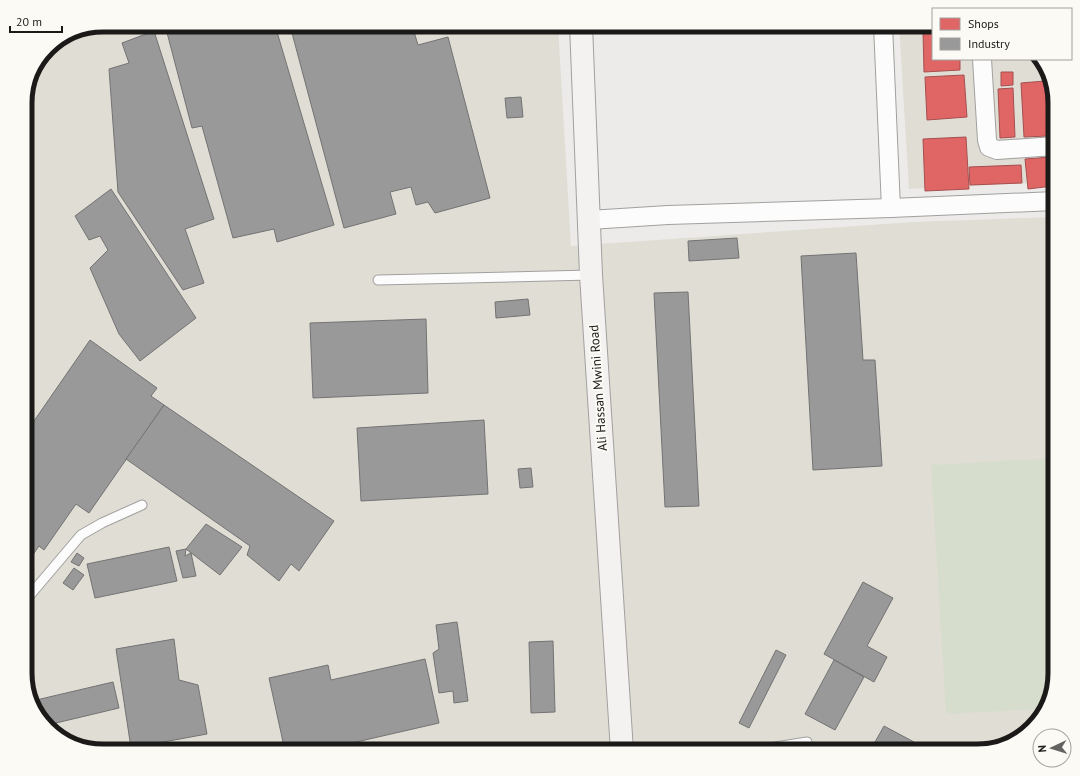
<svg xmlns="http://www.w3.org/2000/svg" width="1080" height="776" viewBox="0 0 1080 776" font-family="'PT Sans',sans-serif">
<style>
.built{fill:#e0ddd5}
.green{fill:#d7ddcd}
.shops{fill:#e06666;stroke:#a54f4f}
.industry{fill:#999;stroke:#737373}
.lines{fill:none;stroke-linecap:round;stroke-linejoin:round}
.service-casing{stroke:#a1a09e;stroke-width:11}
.minor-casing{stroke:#a1a09e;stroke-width:20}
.secondary-casing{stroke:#a1a09e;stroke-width:24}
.service{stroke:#fcfcfc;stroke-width:9}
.minor{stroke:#fcfcfc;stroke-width:18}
.secondary{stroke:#f4f1f1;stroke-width:22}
.labels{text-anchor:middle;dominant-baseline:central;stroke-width:4;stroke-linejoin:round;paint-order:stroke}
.street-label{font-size:13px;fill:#1b1a19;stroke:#fbfaf5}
.rim{fill:none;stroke:#1b1a19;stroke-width:5}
</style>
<rect width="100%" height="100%" fill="#edebe9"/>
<g class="built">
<path d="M 103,25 L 558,25 L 571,246 L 913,222 L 1055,217 L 1055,673 L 1039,720 L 1012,743 L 977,751 L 103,751 L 56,735 L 35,712 L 25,678 L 25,98 L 33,68 L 51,45 L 73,31 Z"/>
<path d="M 899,25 L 933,25 L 933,59 L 1039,59 L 1047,68 L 1055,103 L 1055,182 L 909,189 Z"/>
</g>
<path class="green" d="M 1055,458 L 1055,673 L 1043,709 L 946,714 L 931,465 Z"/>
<g class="shops">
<path d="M 923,32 L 933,32 L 933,59 L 960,59 L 960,70 L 924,72 Z"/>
<path d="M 1001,72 L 1013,72 L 1013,85 L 1001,86 Z"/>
<path d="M 964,75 L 967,117 L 927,120 L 925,77 Z"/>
<path d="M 1045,81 L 1048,136 L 1024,137 L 1021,83 Z"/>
<path d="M 1013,88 L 1015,137 L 1000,138 L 998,89 Z"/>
<path d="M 966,137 L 969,189 L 925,191 L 923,139 Z"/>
<path d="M 1051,157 L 1053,186 L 1028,189 L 1025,159 Z"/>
<path d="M 1021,165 L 1022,183 L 970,185 L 969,167 Z"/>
</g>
<g class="industry">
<path d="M 165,25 L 275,25 L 334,225 L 277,242 L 274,229 L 233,238 L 202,126 L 192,128 Z"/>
<path d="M 320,25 L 412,25 L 418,45 L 448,37 L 490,198 L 435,213 L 428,202 L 416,205 L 411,187 L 390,192 L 396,214 L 344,228 L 292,33 Z"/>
<path d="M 154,31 L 214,219 L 185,229 L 204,283 L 183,290 L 118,192 L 109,69 L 129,63 L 122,43 Z"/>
<path d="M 521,97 L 523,117 L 507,118 L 505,98 Z"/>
<path d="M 111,189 L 196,318 L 140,361 L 119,334 L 90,268 L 108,250 L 100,236 L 89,240 L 75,216 Z"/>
<path d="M 737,238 L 739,258 L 689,261 L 688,241 Z"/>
<path d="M 856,253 L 863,360 L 875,360 L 882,466 L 813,470 L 801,256 Z"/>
<path d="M 688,292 L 699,506 L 665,507 L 654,293 Z"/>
<path d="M 528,299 L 530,315 L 496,318 L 495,302 Z"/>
<path d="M 426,319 L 428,393 L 313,398 L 310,323 Z"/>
<path d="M 90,340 L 157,388 L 151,396 L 164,405 L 89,513 L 76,504 L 44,550 L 39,546 L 30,559 L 25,555 L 25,434 Z"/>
<path d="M 164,405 L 334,521 L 299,571 L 291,564 L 279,581 L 247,555 L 250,546 L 126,459 Z"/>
<path d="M 484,420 L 488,494 L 361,501 L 357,428 Z"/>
<path d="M 531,468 L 533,487 L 520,488 L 518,469 Z"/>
<path d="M 206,524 L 242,547 L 220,575 L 186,549 Z"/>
<path d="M 169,547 L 177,581 L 95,598 L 87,564 Z"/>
<path d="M 186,549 L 185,556 L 191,553 L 196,576 L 183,578 L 176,551 Z"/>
<path d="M 77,553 L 84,558 L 79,566 L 71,562 Z"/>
<path d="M 74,568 L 84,575 L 73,590 L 63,583 Z"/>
<path d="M 863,582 L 893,598 L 867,646 L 887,657 L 874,682 L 824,654 Z"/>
<path d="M 457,622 L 468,701 L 454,703 L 453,691 L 439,693 L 433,653 L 439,649 L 436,625 Z"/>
<path d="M 174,639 L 179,680 L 198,685 L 207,734 L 131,748 L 116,649 Z"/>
<path d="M 553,641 L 555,712 L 531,713 L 529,642 Z"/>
<path d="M 776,650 L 786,655 L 749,728 L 739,723 Z"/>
<path d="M 425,659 L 439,723 L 317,751 L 285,751 L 269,678 L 328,665 L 331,680 Z"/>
<path d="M 834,660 L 864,677 L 835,730 L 805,714 Z"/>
<path d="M 113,682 L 119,708 L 56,723 L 58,731 L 53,732 L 35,712 L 32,701 Z"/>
<path d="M 884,726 L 914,742 L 910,751 L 870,751 Z"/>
</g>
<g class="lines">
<g class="service-casing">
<g id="service">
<path d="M 378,280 L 591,275"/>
<path d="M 25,601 L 81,535 L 102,523 L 142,505"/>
<path d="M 750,751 L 807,742"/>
</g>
</g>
<g class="minor-casing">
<g id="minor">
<path d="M 883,25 L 891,208"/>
<path d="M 982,59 L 987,140 L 989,147 L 997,150 L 1055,146"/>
<path d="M 589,220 L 668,215 L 891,208 L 1055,201"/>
</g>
</g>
<g class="secondary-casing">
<path id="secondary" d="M 581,25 L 591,275 L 622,751"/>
</g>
<use href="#service" class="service"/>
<use href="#minor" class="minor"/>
<use href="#secondary" class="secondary"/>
</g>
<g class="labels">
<g class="street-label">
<text transform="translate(598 388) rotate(-94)">Ali Hassan Mwini Road</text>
</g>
</g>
<path d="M0 0H1080V776H0ZM103 32H977A71 71 0 0 1 1048 103V673A71 71 0 0 1 977 744H103A71 71 0 0 1 32 673V103A71 71 0 0 1 103 32Z" fill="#fbfaf5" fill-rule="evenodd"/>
<path class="rim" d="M103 32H977A71 71 0 0 1 1048 103V673A71 71 0 0 1 977 744H103A71 71 0 0 1 32 673V103A71 71 0 0 1 103 32Z"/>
<rect x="932" y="8" width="140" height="52" fill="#fbfaf5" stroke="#a1a09d"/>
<rect x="940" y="18" width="20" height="12" fill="#e06666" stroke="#a1a09d"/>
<text x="968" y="28" font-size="12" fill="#1b1a19">Shops</text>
<rect x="940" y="38" width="20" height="12" fill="#999999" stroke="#a1a09d"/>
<text x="968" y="48" font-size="12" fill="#1b1a19">Industry</text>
<g transform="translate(1052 748) rotate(266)"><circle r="19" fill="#fbfaf5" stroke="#a1a09d"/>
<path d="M0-3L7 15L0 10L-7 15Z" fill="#646362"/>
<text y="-6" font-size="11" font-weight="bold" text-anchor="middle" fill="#1b1a19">N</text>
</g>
<path d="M10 26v6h52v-6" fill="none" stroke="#1b1a19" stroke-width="2"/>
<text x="16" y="26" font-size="12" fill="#1b1a19" stroke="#fbfaf5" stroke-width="3" paint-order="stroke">20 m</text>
</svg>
